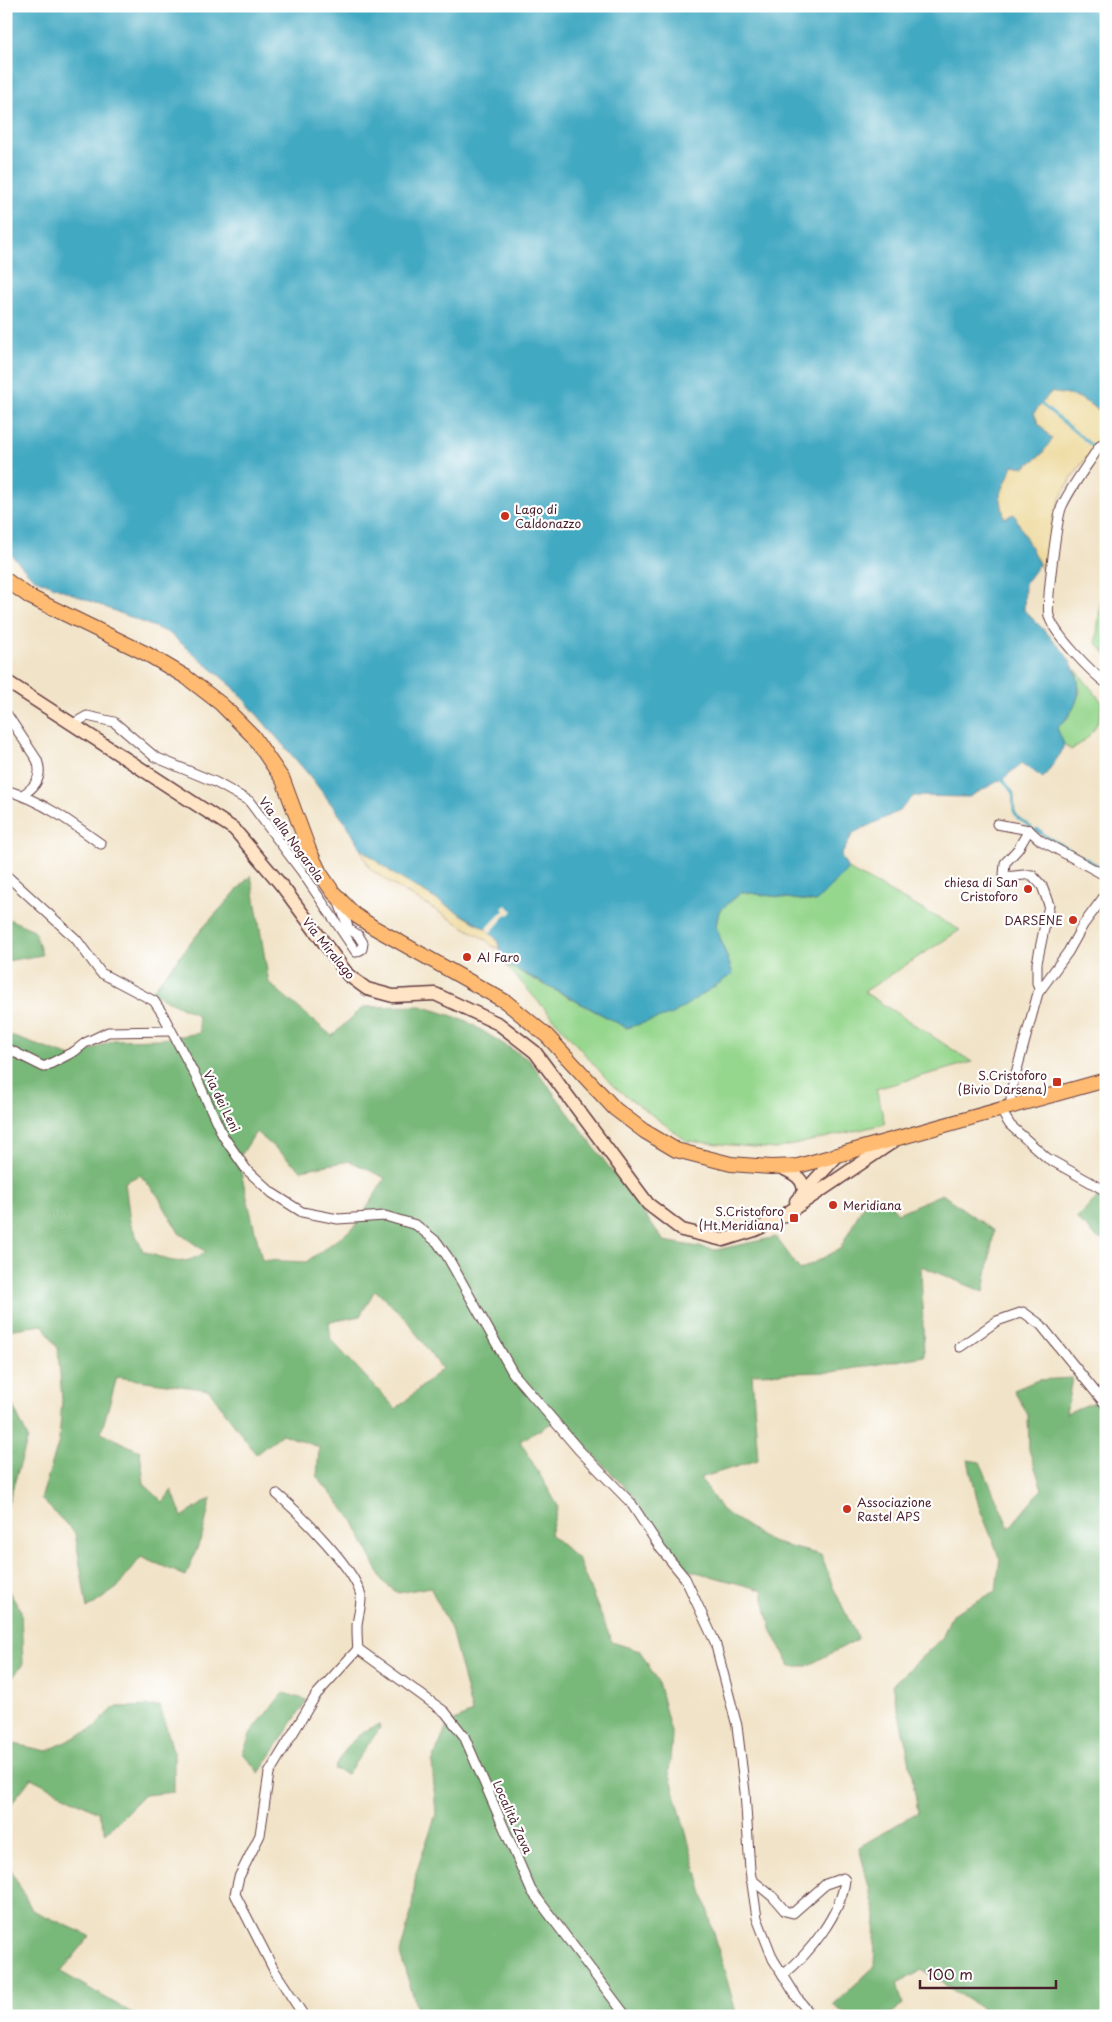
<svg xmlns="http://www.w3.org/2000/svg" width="1112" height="2022" viewBox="0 0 1112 2022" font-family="'Playpen Sans',sans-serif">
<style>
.green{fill:#96d78e;stroke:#707b5c}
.forest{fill:#78b879;stroke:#616c52;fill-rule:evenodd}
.sand{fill:#eeda9e;stroke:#9c7c64}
.water{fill:#42a9c2;stroke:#466476}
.pier{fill:#f1e3c7}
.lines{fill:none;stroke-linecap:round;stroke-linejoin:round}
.stream{stroke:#42a9c2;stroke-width:2.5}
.street-casing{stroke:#633c42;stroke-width:11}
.secondary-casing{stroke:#633c42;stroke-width:15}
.primary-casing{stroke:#633c42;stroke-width:16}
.street{stroke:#fff;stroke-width:9}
.secondary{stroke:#ffe4c6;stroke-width:12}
.primary{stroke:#ffbb71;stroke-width:14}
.poi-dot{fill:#c8321e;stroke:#fff;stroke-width:2}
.labels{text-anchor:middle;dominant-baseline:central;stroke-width:4.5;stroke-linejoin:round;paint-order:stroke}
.poi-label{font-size:12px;fill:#4a1f2b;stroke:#fff;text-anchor:start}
.street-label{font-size:12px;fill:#4a1f2b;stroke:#fff}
</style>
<rect width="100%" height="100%" fill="#fff"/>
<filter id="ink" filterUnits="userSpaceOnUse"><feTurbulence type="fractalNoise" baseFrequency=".02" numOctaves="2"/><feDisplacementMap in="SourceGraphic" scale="10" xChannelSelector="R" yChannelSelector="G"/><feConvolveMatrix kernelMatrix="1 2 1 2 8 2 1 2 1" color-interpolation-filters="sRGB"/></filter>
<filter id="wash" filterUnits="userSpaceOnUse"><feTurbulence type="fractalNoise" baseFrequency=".0096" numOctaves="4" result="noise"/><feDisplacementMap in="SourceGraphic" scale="20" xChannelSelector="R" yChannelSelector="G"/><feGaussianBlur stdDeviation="1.12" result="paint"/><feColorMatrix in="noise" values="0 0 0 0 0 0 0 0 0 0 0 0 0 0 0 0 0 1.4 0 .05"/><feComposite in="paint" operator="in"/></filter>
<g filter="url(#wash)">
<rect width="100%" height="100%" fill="#f1e3c7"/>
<g class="green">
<path d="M 1106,580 L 1106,655 L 1096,642 L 1103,581 Z"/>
<path d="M 1076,670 L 1102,702 C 1099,727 1093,736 1071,750 L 1064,744 L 1057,728 L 1067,719 L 1080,693 Z"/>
<path d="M 848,869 L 960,930 L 864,992 L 972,1062 L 876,1089 L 885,1124 L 775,1149 L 687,1141 L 613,1086 L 505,964 L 627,1028 L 733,974 L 716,927 L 719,911 L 742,892 L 816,902 Z"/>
</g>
<g class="forest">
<path d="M 251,875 L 269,983 L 332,1036 L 363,1007 L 421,1006 L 465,1020 L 529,1060 L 664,1241 L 716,1250 L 776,1237 L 800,1270 L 840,1249 L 867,1198 L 885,1199 L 898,1213 L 942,1194 L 994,1231 L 984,1292 L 921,1266 L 924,1356 L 833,1372 L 752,1374 L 758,1460 L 700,1478 L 722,1510 L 771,1542 L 821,1555 L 833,1587 L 858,1639 L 807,1666 L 790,1666 L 771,1629 L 762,1590 L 685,1569 L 657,1534 L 631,1494 L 559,1419 L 520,1441 L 558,1506 L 550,1534 L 578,1559 L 612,1642 L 640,1651 L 658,1682 L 672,1736 L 669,1772 L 737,2016 L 461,2016 L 418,2011 L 400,1954 L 411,1913 L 416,1873 L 436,1814 L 432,1762 L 448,1724 L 472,1713 L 451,1629 L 430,1587 L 398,1593 L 383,1582 L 353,1520 L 317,1477 L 319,1447 L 282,1434 L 256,1454 L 209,1390 L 117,1377 L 101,1433 L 140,1451 L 144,1484 L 163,1502 L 172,1490 L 182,1517 L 211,1498 L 203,1533 L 186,1576 L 141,1557 L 117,1588 L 87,1609 L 75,1533 L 41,1499 L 59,1441 L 62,1400 L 58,1349 L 43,1325 L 6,1330 L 6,1040 L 11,1036 L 74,1058 L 113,1040 L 161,1039 L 200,1033 L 197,1015 L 151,992 L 201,930 ZM 256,1132 L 301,1170 L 350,1161 L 385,1178 L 356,1226 L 306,1262 L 262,1260 L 238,1160 ZM 140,1175 L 158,1196 L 179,1233 L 206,1252 C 179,1268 172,1261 143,1251 L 130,1222 L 125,1182 ZM 375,1290 L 405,1318 L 442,1369 L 396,1409 L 331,1340 L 329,1322 L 360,1316 Z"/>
<path d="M 6,918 L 34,930 L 42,955 L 6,961 Z"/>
<path d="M 1097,1198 L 1106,1203 L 1106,1242 L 1098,1238 L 1076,1218 Z"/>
<path d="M 1072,1378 L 1066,1413 L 1097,1401 L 1106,1380 L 1106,2016 L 987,2016 L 988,2013 L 922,1970 L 897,1983 L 903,2005 L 888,2016 L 849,2016 L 833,2005 L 874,1967 L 876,1915 L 859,1847 L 918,1812 L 908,1753 L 892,1685 L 942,1638 L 952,1614 L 996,1591 L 1000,1558 L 979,1507 L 968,1460 L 980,1462 L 1009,1528 L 1042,1489 L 1029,1450 L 1028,1415 L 1014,1390 L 1038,1380 Z"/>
<path d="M 6,1391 L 28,1438 L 6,1510 Z"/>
<path d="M 6,1587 L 21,1611 L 23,1664 L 6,1686 Z"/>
<path d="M 283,1693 L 307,1700 L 259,1773 L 243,1753 L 251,1732 Z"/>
<path d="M 160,1706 L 174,1754 L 174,1792 L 144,1795 L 106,1833 L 98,1812 L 31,1778 L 12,1803 L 6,1825 L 6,1736 L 14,1744 L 47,1751 L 92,1729 L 115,1707 Z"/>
<path d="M 379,1725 L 380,1728 L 347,1774 L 334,1769 C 345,1748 356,1732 379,1725 Z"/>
<path d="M 6,1860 L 32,1910 L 90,1936 L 61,1972 L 137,2016 L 6,2016 Z"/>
</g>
<g class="sand">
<path d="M 1051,391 L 1078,397 L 1099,410 L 1106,402 L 1106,436 C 1084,458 1060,489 1053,520 C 1049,538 1049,558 1046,577 L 1014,515 L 1004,518 L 1000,495 L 1013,465 L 1025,467 L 1042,454 L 1038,423 L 1034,413 Z"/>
<path d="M 360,848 L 395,875 L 486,929 L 497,940 L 501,949 L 492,946 L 486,940 L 395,886 L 370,869 Z"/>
</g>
<path class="water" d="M 6,6 L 1106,6 L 1106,402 L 1099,410 L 1078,397 L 1051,392 L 1034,413 L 1038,423 L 1052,439 L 1042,454 L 1025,467 L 1013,465 L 1000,495 L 1004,518 L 1014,514 L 1039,564 L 1025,583 L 1024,610 C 1057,644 1108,683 1057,728 L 1064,744 L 1061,753 L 1043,778 L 1022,763 L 1004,778 L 969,797 L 914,796 L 899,811 L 853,833 L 841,856 L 848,869 L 816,902 L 742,892 L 719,911 L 716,926 L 733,974 L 673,1014 L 627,1028 L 505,963 L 497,940 L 486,929 L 395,875 L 360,848 L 348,826 L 309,775 L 233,687 L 169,633 L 33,578 L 6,549 Z"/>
<path class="pier" d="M 506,905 L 513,911 L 509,915 L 507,914 L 490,933 L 486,929 L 504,910 L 502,908 Z"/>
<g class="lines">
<g class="stream">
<path d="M 1041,404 L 1095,448"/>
<path d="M 1002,779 L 1013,793 L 1014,811 L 1018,818 L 1031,827"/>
<path d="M 1035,830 L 1106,870"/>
<path d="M 1035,830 L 1037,829 L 1041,831 L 1041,834"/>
</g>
</g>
</g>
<g filter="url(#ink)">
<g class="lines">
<g class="street-casing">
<g id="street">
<path d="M 1106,440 L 1099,447 C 1087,466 1072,485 1062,506 C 1057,517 1046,604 1049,616 C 1054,634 1091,672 1106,683"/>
<path d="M 6,713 L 37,760 C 43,776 36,787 22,795"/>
<path d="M 73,724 L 87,716 L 114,722 L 155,757 L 215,782 L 249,801 L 302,872 L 356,952 L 362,949 L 363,943 L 358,935 L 349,929 L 339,903"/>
<path d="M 6,790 C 42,801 71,822 101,844"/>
<path d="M 997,824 L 1029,830"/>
<path d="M 1029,830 L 1018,849 L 1005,863 L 1004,875 C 1013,879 1022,873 1032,875 L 1042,886 L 1049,905 L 1037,963 L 1037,983 L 1040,988"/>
<path d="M 1029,830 L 1040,840 L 1106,876"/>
<path d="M 6,875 L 76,939 L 101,973 L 154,1001 L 162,1013 L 197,1079 L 223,1136 L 246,1169 L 272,1193 L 302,1212 L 338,1219 L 385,1216 L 416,1225 L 437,1242 L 447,1256 L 513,1373 L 579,1450 L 631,1503 L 661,1549 L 685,1578 L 715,1642 L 737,1726 L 745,1792 L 750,1870 L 757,1918 L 773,1959 L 798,1999 L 812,2016"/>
<path d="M 6,1048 L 44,1067 L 75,1051 L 85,1043 L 108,1032 L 171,1031"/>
<path d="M 1011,1106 L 1011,1091 L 1038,993 L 1068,952 L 1083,925 L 1106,894"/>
<path d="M 1000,1109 L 1010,1125 L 1047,1158 L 1106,1191"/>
<path d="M 960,1347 L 997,1321 L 1023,1312 L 1041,1325 L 1106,1405"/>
<path d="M 277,1494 C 297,1511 360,1573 361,1598 C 361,1607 358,1616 357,1625 C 357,1633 357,1641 358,1649"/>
<path d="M 751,1879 L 773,1897 L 785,1911 L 793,1913 L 826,1884 L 843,1878 L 845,1880 C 841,1914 809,1954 783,1975"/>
<path d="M 304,2016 L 274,1970 L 235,1894 L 239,1877 L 260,1835 L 269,1773 L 316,1695 L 358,1649 L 445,1712 L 464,1736 L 531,1890 L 626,2016"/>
</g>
</g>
<g class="secondary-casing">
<g id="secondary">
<path d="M 6,681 L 234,829 L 282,886 L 348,975 L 367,989 L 393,996 L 435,994 L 499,1024 L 535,1052 L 648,1204 L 682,1230 L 723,1240 L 755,1230 L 777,1220 L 894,1141"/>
<path d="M 780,1167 C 793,1173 804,1177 804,1193"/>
<path d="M 796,1201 L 836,1157"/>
</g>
</g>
<g class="primary-casing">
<path id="primary" d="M 6,580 L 30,597 L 147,654 L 186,677 L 221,704 L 253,736 L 283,780 L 309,850 L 320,873 L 333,892 L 355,915 L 373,927 L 506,1002 L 547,1036 L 615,1109 L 644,1131 L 676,1150 L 731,1164 L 771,1167 L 798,1166 L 1106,1080"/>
</g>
<use href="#street" class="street"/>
<use href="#secondary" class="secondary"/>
<use href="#primary" class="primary"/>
</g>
</g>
<g class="poi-dot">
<circle cx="505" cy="516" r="5"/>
<circle cx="1028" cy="889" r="5"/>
<circle cx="1073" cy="920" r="5"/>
<circle cx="467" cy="957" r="5"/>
<rect x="1052" y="1077" width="10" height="10" rx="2.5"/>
<circle cx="833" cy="1205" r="5"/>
<rect x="789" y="1213" width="10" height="10" rx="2.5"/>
<circle cx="847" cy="1509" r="5"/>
</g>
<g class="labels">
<g class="poi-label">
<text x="515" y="509">Lago di<tspan x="515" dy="14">Caldonazzo</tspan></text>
<text x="1018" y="882" text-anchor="end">chiesa di San<tspan x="1018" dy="14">Cristoforo</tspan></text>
<text x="1063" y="920" text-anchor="end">DARSENE</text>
<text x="477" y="957">Al Faro</text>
<text x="1047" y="1075" text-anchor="end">S.Cristoforo<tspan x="1047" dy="14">(Bivio Darsena)</tspan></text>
<text x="843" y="1205">Meridiana</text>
<text x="784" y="1211" text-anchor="end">S.Cristoforo<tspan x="784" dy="14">(Ht.Meridiana)</tspan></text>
<text x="857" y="1502">Associazione<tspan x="857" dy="14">Rastel APS</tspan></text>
</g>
<g class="street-label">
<text transform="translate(292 839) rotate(54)">Via alla Nogarola</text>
<text transform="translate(329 948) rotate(51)">Via Miralago</text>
<text transform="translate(222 1101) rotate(64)">Via dei Leni</text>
<text transform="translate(513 1817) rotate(66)">Località Zava</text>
</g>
</g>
<rect width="1112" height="2022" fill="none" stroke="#fff" stroke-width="25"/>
<path d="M920 1980v8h136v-8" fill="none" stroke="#4a1f2b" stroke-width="2.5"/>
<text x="927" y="1980" font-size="15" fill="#4a1f2b" stroke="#ffffff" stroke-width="4" paint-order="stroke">100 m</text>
</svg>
